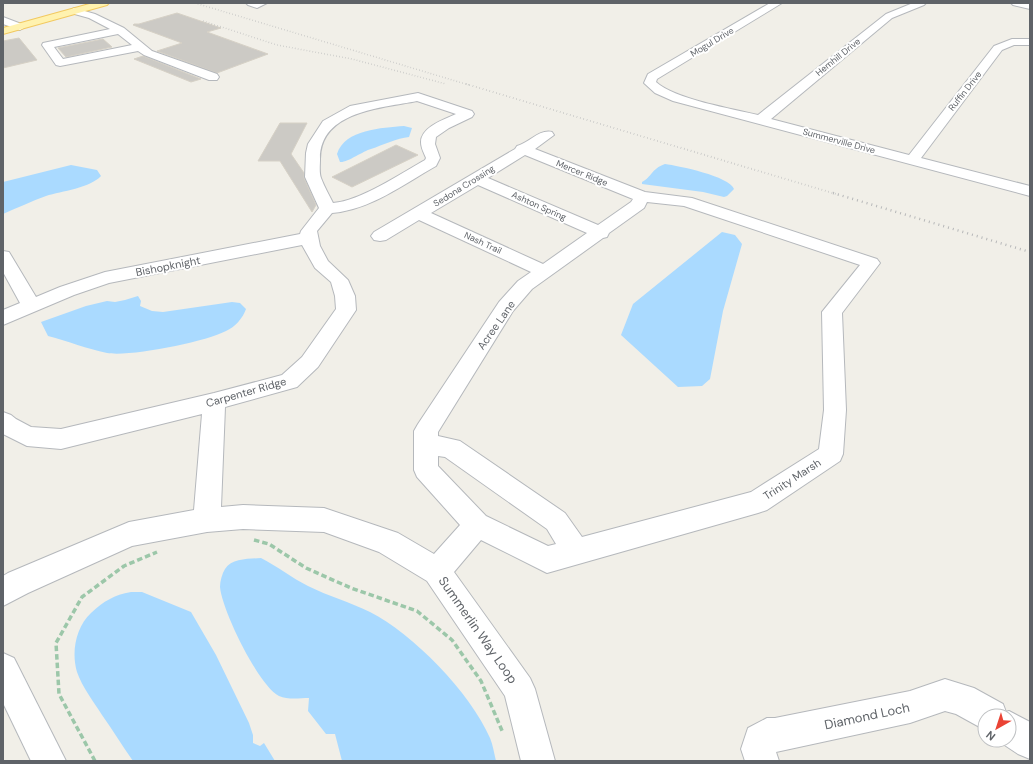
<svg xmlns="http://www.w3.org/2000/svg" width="1033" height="764" viewBox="0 0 1033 764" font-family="'DM Sans',sans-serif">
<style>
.water{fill:#aadaff}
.building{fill:#cccac5;stroke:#d6d1c6}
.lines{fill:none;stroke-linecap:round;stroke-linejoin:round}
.minor-casing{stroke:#b5b8bc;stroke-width:2}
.major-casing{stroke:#f2c960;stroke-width:2}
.path{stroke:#9cc7a9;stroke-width:3.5;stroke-dasharray:5.5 3;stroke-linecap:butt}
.minor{fill:#fff;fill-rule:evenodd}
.major{fill:#fff2af;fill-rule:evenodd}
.rail-far2{stroke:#b6b7b8;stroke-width:1.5;stroke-dasharray:0.5 2.5;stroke-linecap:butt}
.rail-far1{stroke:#b6b7b8;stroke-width:2;stroke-dasharray:0.5 3;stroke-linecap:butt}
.rail{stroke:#b6b7b8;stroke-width:2.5;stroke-dasharray:1 4;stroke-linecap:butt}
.labels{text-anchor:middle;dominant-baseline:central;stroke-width:4;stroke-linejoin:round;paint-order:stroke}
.far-street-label{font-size:9px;fill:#5f6368;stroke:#fff}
.street-label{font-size:11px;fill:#5f6368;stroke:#fff}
.near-street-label{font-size:13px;fill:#5f6368;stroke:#fff}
</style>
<rect width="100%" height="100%" fill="#f1efe8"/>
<g class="water">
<path d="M 404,126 L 412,128 L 409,137 C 397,138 383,145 371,149 C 363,151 347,163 340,162 L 337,154 C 345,129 382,128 404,126 Z"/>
<path d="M 665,164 C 679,166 729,176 734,189 L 727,196 L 724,197 L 703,192 L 642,184 L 642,182 C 652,177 651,169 665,164 Z"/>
<path d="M 71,165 L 97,170 L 101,176 C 90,188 62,191 46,196 C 32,201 17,208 3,214 L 3,182 Z"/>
<path d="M 722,232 L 735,235 L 742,244 L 723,311 L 710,379 L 702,386 L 678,387 L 621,335 L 633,304 Z"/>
<path d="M 138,296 L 141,301 L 140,306 L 152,311 L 163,312 L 232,302 L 240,303 L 246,309 C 243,318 235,327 226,331 C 205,342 130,357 107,353 C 87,349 68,341 48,336 L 41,322 L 86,306 L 107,301 L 115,302 L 125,300 Z"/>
<path d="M 261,558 C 277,566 292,578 308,586 C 328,596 350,602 370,612 C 413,634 470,692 490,738 C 493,745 494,753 496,761 L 342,761 L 335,734 L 326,734 L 308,711 L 309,698 C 300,698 288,700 279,696 C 258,685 222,610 220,587 C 220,581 222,574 225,569 C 232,558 249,559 261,558 Z"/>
<path d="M 131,592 L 142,592 L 191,612 L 216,655 L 249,723 L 253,735 L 253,743 L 260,746 L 264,743 L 275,761 L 133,761 C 122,746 113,730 102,715 C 94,702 82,687 77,672 C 71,652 76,627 91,613 C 104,601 114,595 131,592 Z"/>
</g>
<g class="building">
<path d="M 177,13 L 221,28 L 207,32 L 268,54 L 217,73 L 157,51 L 182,43 L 133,25 L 134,24 L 139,24 Z"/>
<path d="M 19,38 L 37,60 L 3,68 L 3,41 Z"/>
<path d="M 103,39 L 112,47 L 66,57 L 58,48 Z"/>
<path d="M 143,56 L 201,79 L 191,82 L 134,59 Z"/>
<path d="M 280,123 L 307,123 L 291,154 L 304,173 L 304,178 L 316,205 L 312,212 L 280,161 L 258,161 Z"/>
<path d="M 396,145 L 418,155 L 352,187 L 332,177 Z"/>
</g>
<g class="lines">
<g class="minor-casing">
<g id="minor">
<path d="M 246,3 L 267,3 L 257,8 L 248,5 Z"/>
<path d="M 770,3 L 782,3 L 657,79 L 656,82 C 674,99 733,109 758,115 L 886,14 L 913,3 L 926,3 L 924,5 L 892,18 L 771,119 L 909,155 L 994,46 L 1012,39 L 1030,39 L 1030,45 L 1014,45 L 1002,50 L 921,158 L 1030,186 L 1030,196 L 673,101 L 655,93 L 644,83 L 648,74 Z"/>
<path d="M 1011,3 L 1030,3 L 1030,9 L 1013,5 Z"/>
<path d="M 74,8 L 95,14 L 124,28 L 152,51 L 217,74 L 219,77 L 217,80 L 209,80 L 144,55 L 138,51 L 60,66 L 56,65 L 42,45 L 43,43 L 110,29 L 89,18 L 71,13 L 69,11 ZM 118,34 L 132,45 L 63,59 L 54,47 Z"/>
<path d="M 3,17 L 24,25 L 25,27 L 20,30 L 3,24 Z"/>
<path d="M 418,93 L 472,111 L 474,114 L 472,117 L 449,128 L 436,137 L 435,144 L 440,158 L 436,166 C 404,184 370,210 332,213 L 317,231 L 320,246 L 328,261 L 348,280 L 355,296 L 356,310 L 318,367 L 297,387 L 225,407 L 221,507 L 243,505 L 324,508 L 398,533 L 434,554 L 460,525 L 417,477 L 414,470 L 414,431 L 418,424 L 499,302 L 518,281 L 531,272 L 419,220 L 386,240 L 380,241 L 374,240 L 371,236 L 374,232 L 515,149 L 517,146 C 529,143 539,129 552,132 L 554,135 L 535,149 L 645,192 L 692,198 L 877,259 L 880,263 L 842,313 L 846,410 L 843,454 L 840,461 L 767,510 L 758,513 L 547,573 L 481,540 L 454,572 L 530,678 L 535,689 L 555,761 L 521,761 L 505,696 L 427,581 L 379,552 L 324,532 L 243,529 L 207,532 L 132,546 L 28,593 L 3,606 L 3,576 L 8,573 L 129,522 L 194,510 L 202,414 L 61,449 L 27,446 L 3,434 L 3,412 L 11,415 L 16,419 L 31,427 L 61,429 L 214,393 L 282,375 L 302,357 L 336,309 L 335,296 L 331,282 L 315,268 L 302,245 L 109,283 L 74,295 L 3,325 L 3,310 L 20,303 L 3,272 L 3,251 L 9,252 L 36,297 L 60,287 L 105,272 L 300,234 L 301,231 L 319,208 L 305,177 L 306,153 L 308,144 L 323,121 L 350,106 ZM 417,101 L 456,114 C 445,119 421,127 421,142 C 421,148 424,153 426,158 L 425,160 C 400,174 360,201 333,203 C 329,195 324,186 321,178 C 319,173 320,165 320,160 C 319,111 382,108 417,101 ZM 525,155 L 633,199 L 631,202 L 598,225 L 488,178 ZM 478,185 L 587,233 L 543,264 L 431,213 ZM 647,202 L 684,206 L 860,265 L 822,312 L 824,410 L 819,449 L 751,492 L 582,537 L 565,513 L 460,441 L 438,436 L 438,432 L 513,311 L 532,289 L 603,238 L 607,237 L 609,233 L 644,208 ZM 438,456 L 445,457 L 547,529 L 556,544 L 548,546 L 486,516 L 438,466 Z"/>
<path d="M 3,653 L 14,658 L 66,761 L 31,761 L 3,703 Z"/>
<path d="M 945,679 L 974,688 L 1003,704 L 1006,712 L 1009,711 L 1030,722 L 1030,759 L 1018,754 L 997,740 L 1009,740 L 1009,716 L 985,716 L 985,730 L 956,714 L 945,711 L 910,723 L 776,752 L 779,761 L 745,761 L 741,749 L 748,728 L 767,718 L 775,718 L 910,691 Z"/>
</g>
</g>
<g class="major-casing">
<path id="major" d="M 93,3 L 109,3 L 107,5 L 3,34 L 3,28 Z"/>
</g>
<g class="path">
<path d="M 254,540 L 269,544 L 306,568 L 351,588 L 417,611 L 452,640 L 481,681 L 503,733"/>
<path d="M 95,761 L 59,694 L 56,643 L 82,597 L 124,566 L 157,552"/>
</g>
<use href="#minor" class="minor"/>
<use href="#major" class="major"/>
<g class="rail-far2">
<path d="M 195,3 L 469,85"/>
<path d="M 203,21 L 277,45 L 352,59 L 446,84"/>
</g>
<path class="rail-far1" d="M 466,84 L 836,194"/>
<path class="rail" d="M 833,193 L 1030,252"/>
</g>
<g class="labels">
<g class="far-street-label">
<text transform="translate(712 42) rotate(-31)">Mogul Drive</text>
<text transform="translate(838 57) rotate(-39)">Hemhill Drive</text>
<text transform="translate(965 91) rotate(-52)">Ruffin Drive</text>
<text transform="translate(839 141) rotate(15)">Summerville Drive</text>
<text transform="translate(582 173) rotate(22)">Mercer Ridge</text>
<text transform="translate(464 186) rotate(-32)">Sedona Crossing</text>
<text transform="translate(539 206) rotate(24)">Ashton Spring</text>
<text transform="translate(483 243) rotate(25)">Nash Trail</text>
</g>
<g class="street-label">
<text transform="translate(168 266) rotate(-11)">Bishopknight</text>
<text transform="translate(496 325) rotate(-55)">Acree Lane</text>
<text transform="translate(246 392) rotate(-16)">Carpenter Ridge</text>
<text transform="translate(792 479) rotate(-33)">Trinity Marsh</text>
</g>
<g class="near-street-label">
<text transform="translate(478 630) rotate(55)">Summerlin Way Loop</text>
<text transform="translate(867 716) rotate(-12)">Diamond Loch</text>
</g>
</g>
<rect width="1033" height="764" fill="none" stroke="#5f6368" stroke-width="8"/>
<g transform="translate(997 728) rotate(219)"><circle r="19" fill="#ffffff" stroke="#bfc1c3"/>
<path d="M0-3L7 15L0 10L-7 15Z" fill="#ea4335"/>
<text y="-6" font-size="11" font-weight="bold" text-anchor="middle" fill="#5f6368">N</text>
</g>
</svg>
